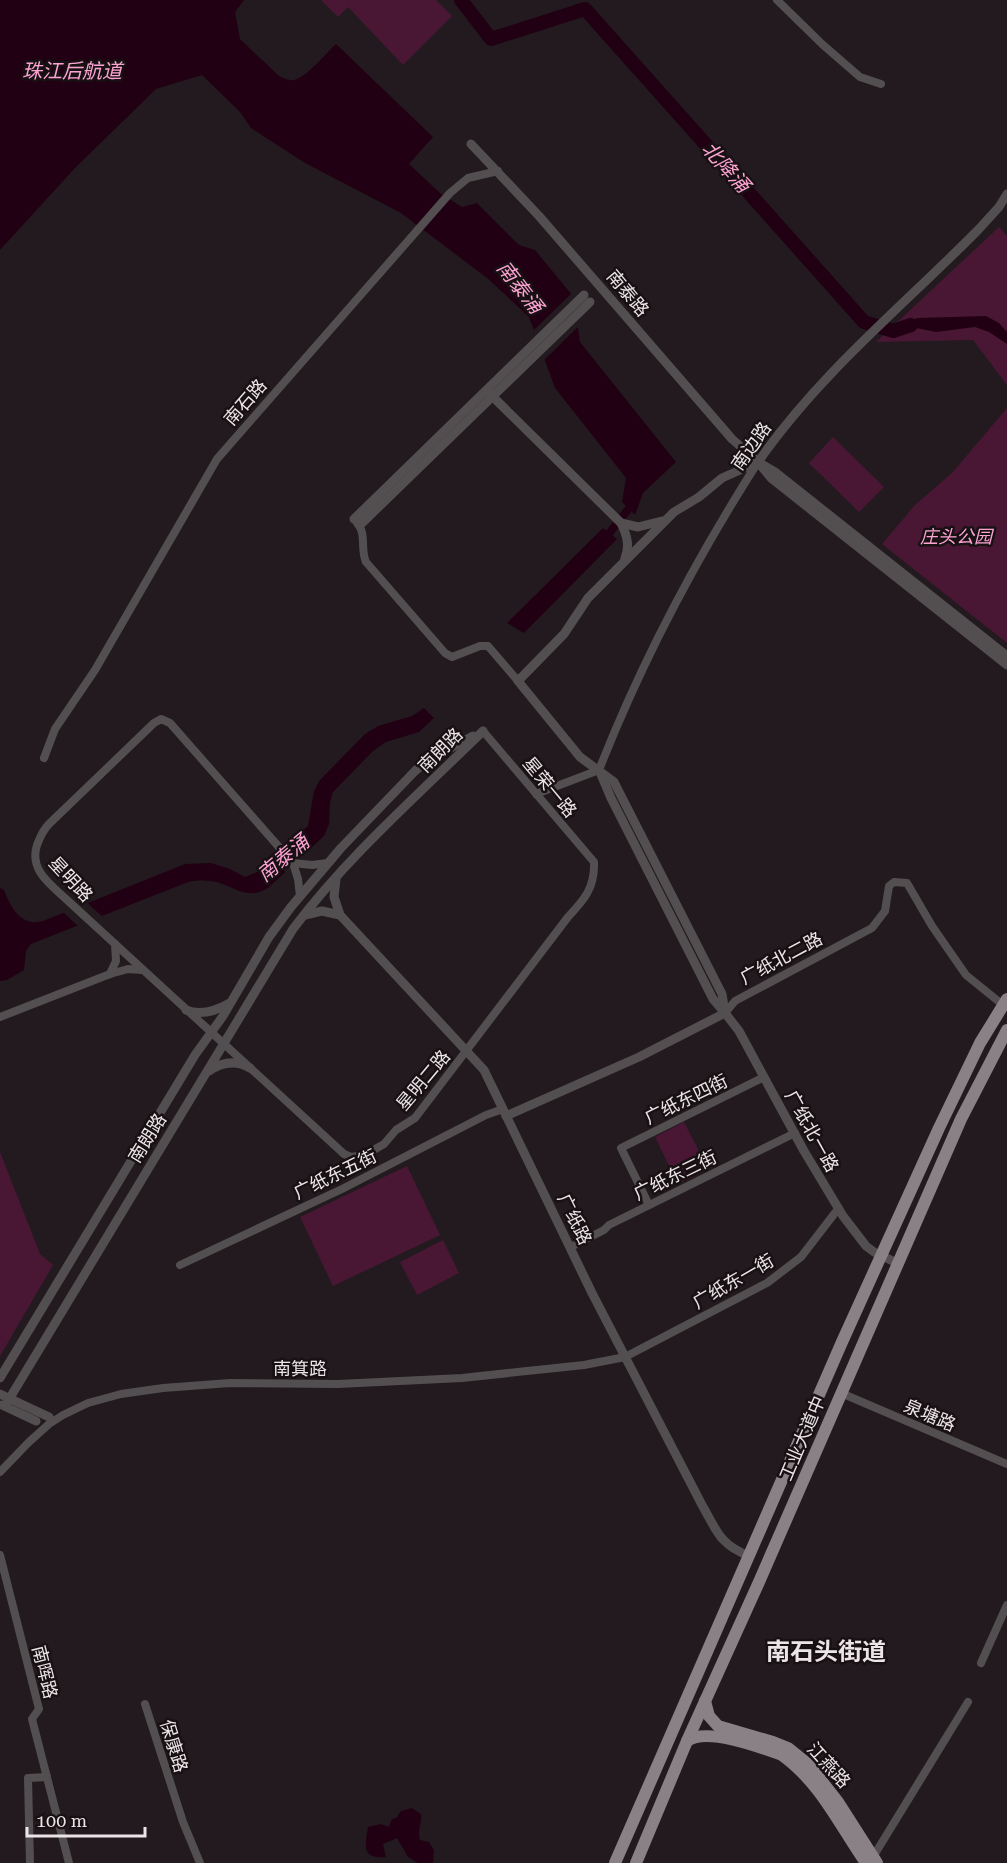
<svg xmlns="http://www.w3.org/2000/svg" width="1007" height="1863" viewBox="0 0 1007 1863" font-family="'Roboto Serif','Noto Sans SC',serif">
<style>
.green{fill:#491734}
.water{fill:#220014}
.pier{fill:#221a1e}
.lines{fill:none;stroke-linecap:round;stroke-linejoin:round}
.canal{stroke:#220014;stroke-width:8}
.river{stroke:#220014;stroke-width:14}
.minor{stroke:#534f50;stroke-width:8}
.tertiary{stroke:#534f50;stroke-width:9}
.primary{stroke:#898185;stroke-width:12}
.labels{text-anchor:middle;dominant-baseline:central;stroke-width:5;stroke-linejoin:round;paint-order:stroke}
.street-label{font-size:18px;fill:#ebe5e8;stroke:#181114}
.park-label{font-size:18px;font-style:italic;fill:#fca3d2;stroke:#181114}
.water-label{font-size:20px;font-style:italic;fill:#fca3d2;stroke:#181114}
.district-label{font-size:24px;font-weight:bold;fill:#ebe5e8;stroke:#181114}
</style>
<rect width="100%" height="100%" fill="#221a1e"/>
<g class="green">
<path d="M 321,0 L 436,0 L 452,16 L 403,65 L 348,7 L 338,17 Z"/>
<path d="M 999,227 L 1007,236 L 1007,385 L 973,340 L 876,342 Z"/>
<path d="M 1007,408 L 1007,643 L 882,544 L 915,505 L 953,472 Z"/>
<path d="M 833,437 L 884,487 L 859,512 L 809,463 Z"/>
<path d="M 684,1122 L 708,1169 L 678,1184 L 655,1137 Z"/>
<path d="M 0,1152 L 40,1254 L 53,1265 L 0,1356 Z"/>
<path d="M 407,1166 L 440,1235 L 333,1286 L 300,1217 Z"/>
<path d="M 443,1240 L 459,1273 L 417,1295 L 400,1262 Z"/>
</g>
<g class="water">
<path d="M 0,0 L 244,0 L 235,12 L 240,39 L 279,76 C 284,78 288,81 294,80 C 306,78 327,52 336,44 L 433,137 L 409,164 L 440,193 L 462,207 L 477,203 L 519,245 L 535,250 L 573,296 L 580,342 L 676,462 L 643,493 L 635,515 L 622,502 L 626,478 L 555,388 L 529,317 L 487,278 L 401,213 L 305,163 L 251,128 L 240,112 L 202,75 L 156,89 L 75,168 L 0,250 Z"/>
<path d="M 986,316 L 999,323 L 1007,332 L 1007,344 L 989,332 L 975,327 L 936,332 L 911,327 L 893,331 L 905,322 L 918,318 Z"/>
<path d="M 603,528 L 617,539 L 524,633 L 507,623 Z"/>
<path d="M 424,708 L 434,718 L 419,732 L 386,742 L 373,751 L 333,792 L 330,802 L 329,824 L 324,836 L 268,888 C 247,900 236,888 217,882 C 207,880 197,880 188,882 L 31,944 L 26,951 L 24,970 L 7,980 L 0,981 L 0,888 L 4,890 C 11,908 21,927 43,921 L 185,864 L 211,863 L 230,869 L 245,877 L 257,872 L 308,826 L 314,791 L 320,780 L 365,734 L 378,726 L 412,716 Z"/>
<path d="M 412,1808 L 421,1814 C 422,1824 417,1831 420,1840 L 429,1842 L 434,1850 L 433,1863 L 418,1863 L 408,1857 L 397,1838 L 383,1844 L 386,1857 C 361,1859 365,1846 368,1827 L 381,1824 L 389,1827 L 392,1819 L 396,1818 L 401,1811 Z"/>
</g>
<g class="pier">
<path d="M 573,292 L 576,295 L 580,325 L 542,362 L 531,333 Z"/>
<path d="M 296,834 L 311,852 L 287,874 L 271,856 Z"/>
<path d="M 85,901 L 104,918 L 80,928 L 61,910 Z"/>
</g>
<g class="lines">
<path class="canal" d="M 603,541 L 634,502"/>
<path class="river" d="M 461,0 L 491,39 L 585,9 L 864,322 L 893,331 L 911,325"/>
<g class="minor">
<path d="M 777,0 L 822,44 L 860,77 L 881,84"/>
<path d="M 357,523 C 367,534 360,549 366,562 L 445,653 L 452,657 L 480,646 L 488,646 L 518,681"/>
<path d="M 44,758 L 55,729 L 95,670 L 217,459 L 450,193 L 468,178 L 498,171"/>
<path d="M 536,794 L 599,770 C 641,663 696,559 758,462"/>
<path d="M 293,863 L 312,865 L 328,863"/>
<path d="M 300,896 L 298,879 L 293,863 L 170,723 L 161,719 L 154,723 L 49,824 C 43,830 40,837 37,845 C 29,870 50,884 66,899 L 344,1154 L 351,1157 L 365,1155 L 384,1144 L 396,1130 L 415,1118 L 568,917 C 584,900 595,888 594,862 L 483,731"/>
<path d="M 110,974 L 116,961 L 115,944"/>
<path d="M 725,1013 L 735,1001 L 872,928 L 885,911 L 889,886 L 894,882 L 907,883 L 932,926 L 966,975 L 1003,1005"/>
<path d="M 0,1017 L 110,974 L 128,969 L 142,970"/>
<path d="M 649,1205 L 621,1148 L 764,1077"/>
<path d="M 571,1247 L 604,1230 L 609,1225 L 795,1133"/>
<path d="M 180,1265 L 342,1189 L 486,1115 L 503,1109"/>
<path d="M 841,1393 L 1007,1464"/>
<path d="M 0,1472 L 29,1442 L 49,1424 L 63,1415 L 88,1403 L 121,1394 L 163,1388 L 230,1383 L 338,1384 L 462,1378 L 584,1365 L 625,1357 L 767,1283 L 801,1257 L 838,1209"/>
<path d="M 0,1555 L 39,1709 L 32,1719 L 69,1863"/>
<path d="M 981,1663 L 1007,1605"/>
<path d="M 145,1704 L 183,1822 L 200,1863"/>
<path d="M 873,1857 L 968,1702"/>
<path d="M 30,1863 L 28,1778 L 47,1777"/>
</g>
<g class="tertiary">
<path d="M 471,144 L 539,216 L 732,439 L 758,462 L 775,472 L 1007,656"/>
<path d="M 488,392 L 621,523 C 627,535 630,546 625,558"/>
<path d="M 758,462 C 819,374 903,306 978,230 L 999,207 L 1007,194"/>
<path d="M 762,467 L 771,478 L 1007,665"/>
<path d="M 354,519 L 584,295"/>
<path d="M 621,523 L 638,527 L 662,521"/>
<path d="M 360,525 L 590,302"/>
<path d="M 600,772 L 611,798 L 713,999 L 725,1013 L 739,1031 L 804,1151 L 843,1216 L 866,1246 L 874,1252 L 897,1263"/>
<path d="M 336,879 L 334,897 L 340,915 L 484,1070 L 592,1293 L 702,1505 C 717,1531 719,1544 749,1556"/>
<path d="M 305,915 L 322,911 L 340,915"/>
<path d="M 186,1010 C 201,1016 216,1011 230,1003"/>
<path d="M 725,1013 L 722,994 L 614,782 L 580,757 L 518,681 L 564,634 L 588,598 L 674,512 L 699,497 L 722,478 L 758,462"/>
<path d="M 209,1071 C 222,1062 236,1060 250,1068"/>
<path d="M 506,1116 L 639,1057 L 725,1013"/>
<path d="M 0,1378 L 195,1055 L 223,1016 L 269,937 L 291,907 L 341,848 L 415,771 L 428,760 L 473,736"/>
<path d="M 0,1394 L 49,1417"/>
<path d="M 2,1405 L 36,1421"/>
<path d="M 5,1406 L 293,929 C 348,856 418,795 483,731"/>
</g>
<g class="primary">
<path d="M 705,1701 L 709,1716 L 718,1726 L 773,1742 L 788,1748 L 809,1765 L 838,1802 L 877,1863"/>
<path d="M 687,1741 C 707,1727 760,1747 782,1755 C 820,1782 840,1826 866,1863"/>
<path d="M 615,1863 L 842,1342 L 939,1128 L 980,1043 L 1007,999"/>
<path d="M 636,1863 L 687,1741 L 759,1582 L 961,1119 L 1007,1030"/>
</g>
</g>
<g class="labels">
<g class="street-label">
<text transform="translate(628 293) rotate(50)">南泰路</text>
<text transform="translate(245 402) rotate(-49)">南石路</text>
<text transform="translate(751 446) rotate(-55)">南边路</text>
<text transform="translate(440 750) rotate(-45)">南朗路</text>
<text transform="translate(550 787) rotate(50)">星荣一路</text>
<text transform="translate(71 879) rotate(47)">星明路</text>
<text transform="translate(781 958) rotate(-28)">广纸北二路</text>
<text transform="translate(423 1080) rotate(-50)">星明二路</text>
<text transform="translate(686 1099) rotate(-26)">广纸东四街</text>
<text transform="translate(812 1131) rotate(61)">广纸北一路</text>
<text transform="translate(147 1138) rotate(-58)">南朗路</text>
<text transform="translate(335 1174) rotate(-26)">广纸东五街</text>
<text transform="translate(675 1175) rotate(-26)">广纸东三街</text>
<text transform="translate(575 1219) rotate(64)">广纸路</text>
<text transform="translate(733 1281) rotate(-30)">广纸东一街</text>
<text x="300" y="1368">南箕路</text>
<text transform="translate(930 1415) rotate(23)">泉塘路</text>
<text transform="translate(802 1438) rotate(-67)">工业大道中</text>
<text transform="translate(45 1672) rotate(76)">南晖路</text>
<text transform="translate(174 1746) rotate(73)">保康路</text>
<text transform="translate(829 1765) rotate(48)">江燕路</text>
</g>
<g class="park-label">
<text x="956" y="536">庄头公园</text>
</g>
<g class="water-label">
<text x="72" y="71">珠江后航道</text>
<text transform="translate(726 167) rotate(48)">北降涌</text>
<text transform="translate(520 287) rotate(52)">南泰涌</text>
<text transform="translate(283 858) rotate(-40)">南泰涌</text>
</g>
<g class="district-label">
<text x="826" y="1652">南石头街道</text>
</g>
</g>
<path d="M27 1827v9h118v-9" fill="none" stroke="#ebe5e8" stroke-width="3"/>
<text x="36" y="1827" font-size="18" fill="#ebe5e8" stroke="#181114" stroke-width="4.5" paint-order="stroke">100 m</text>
</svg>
